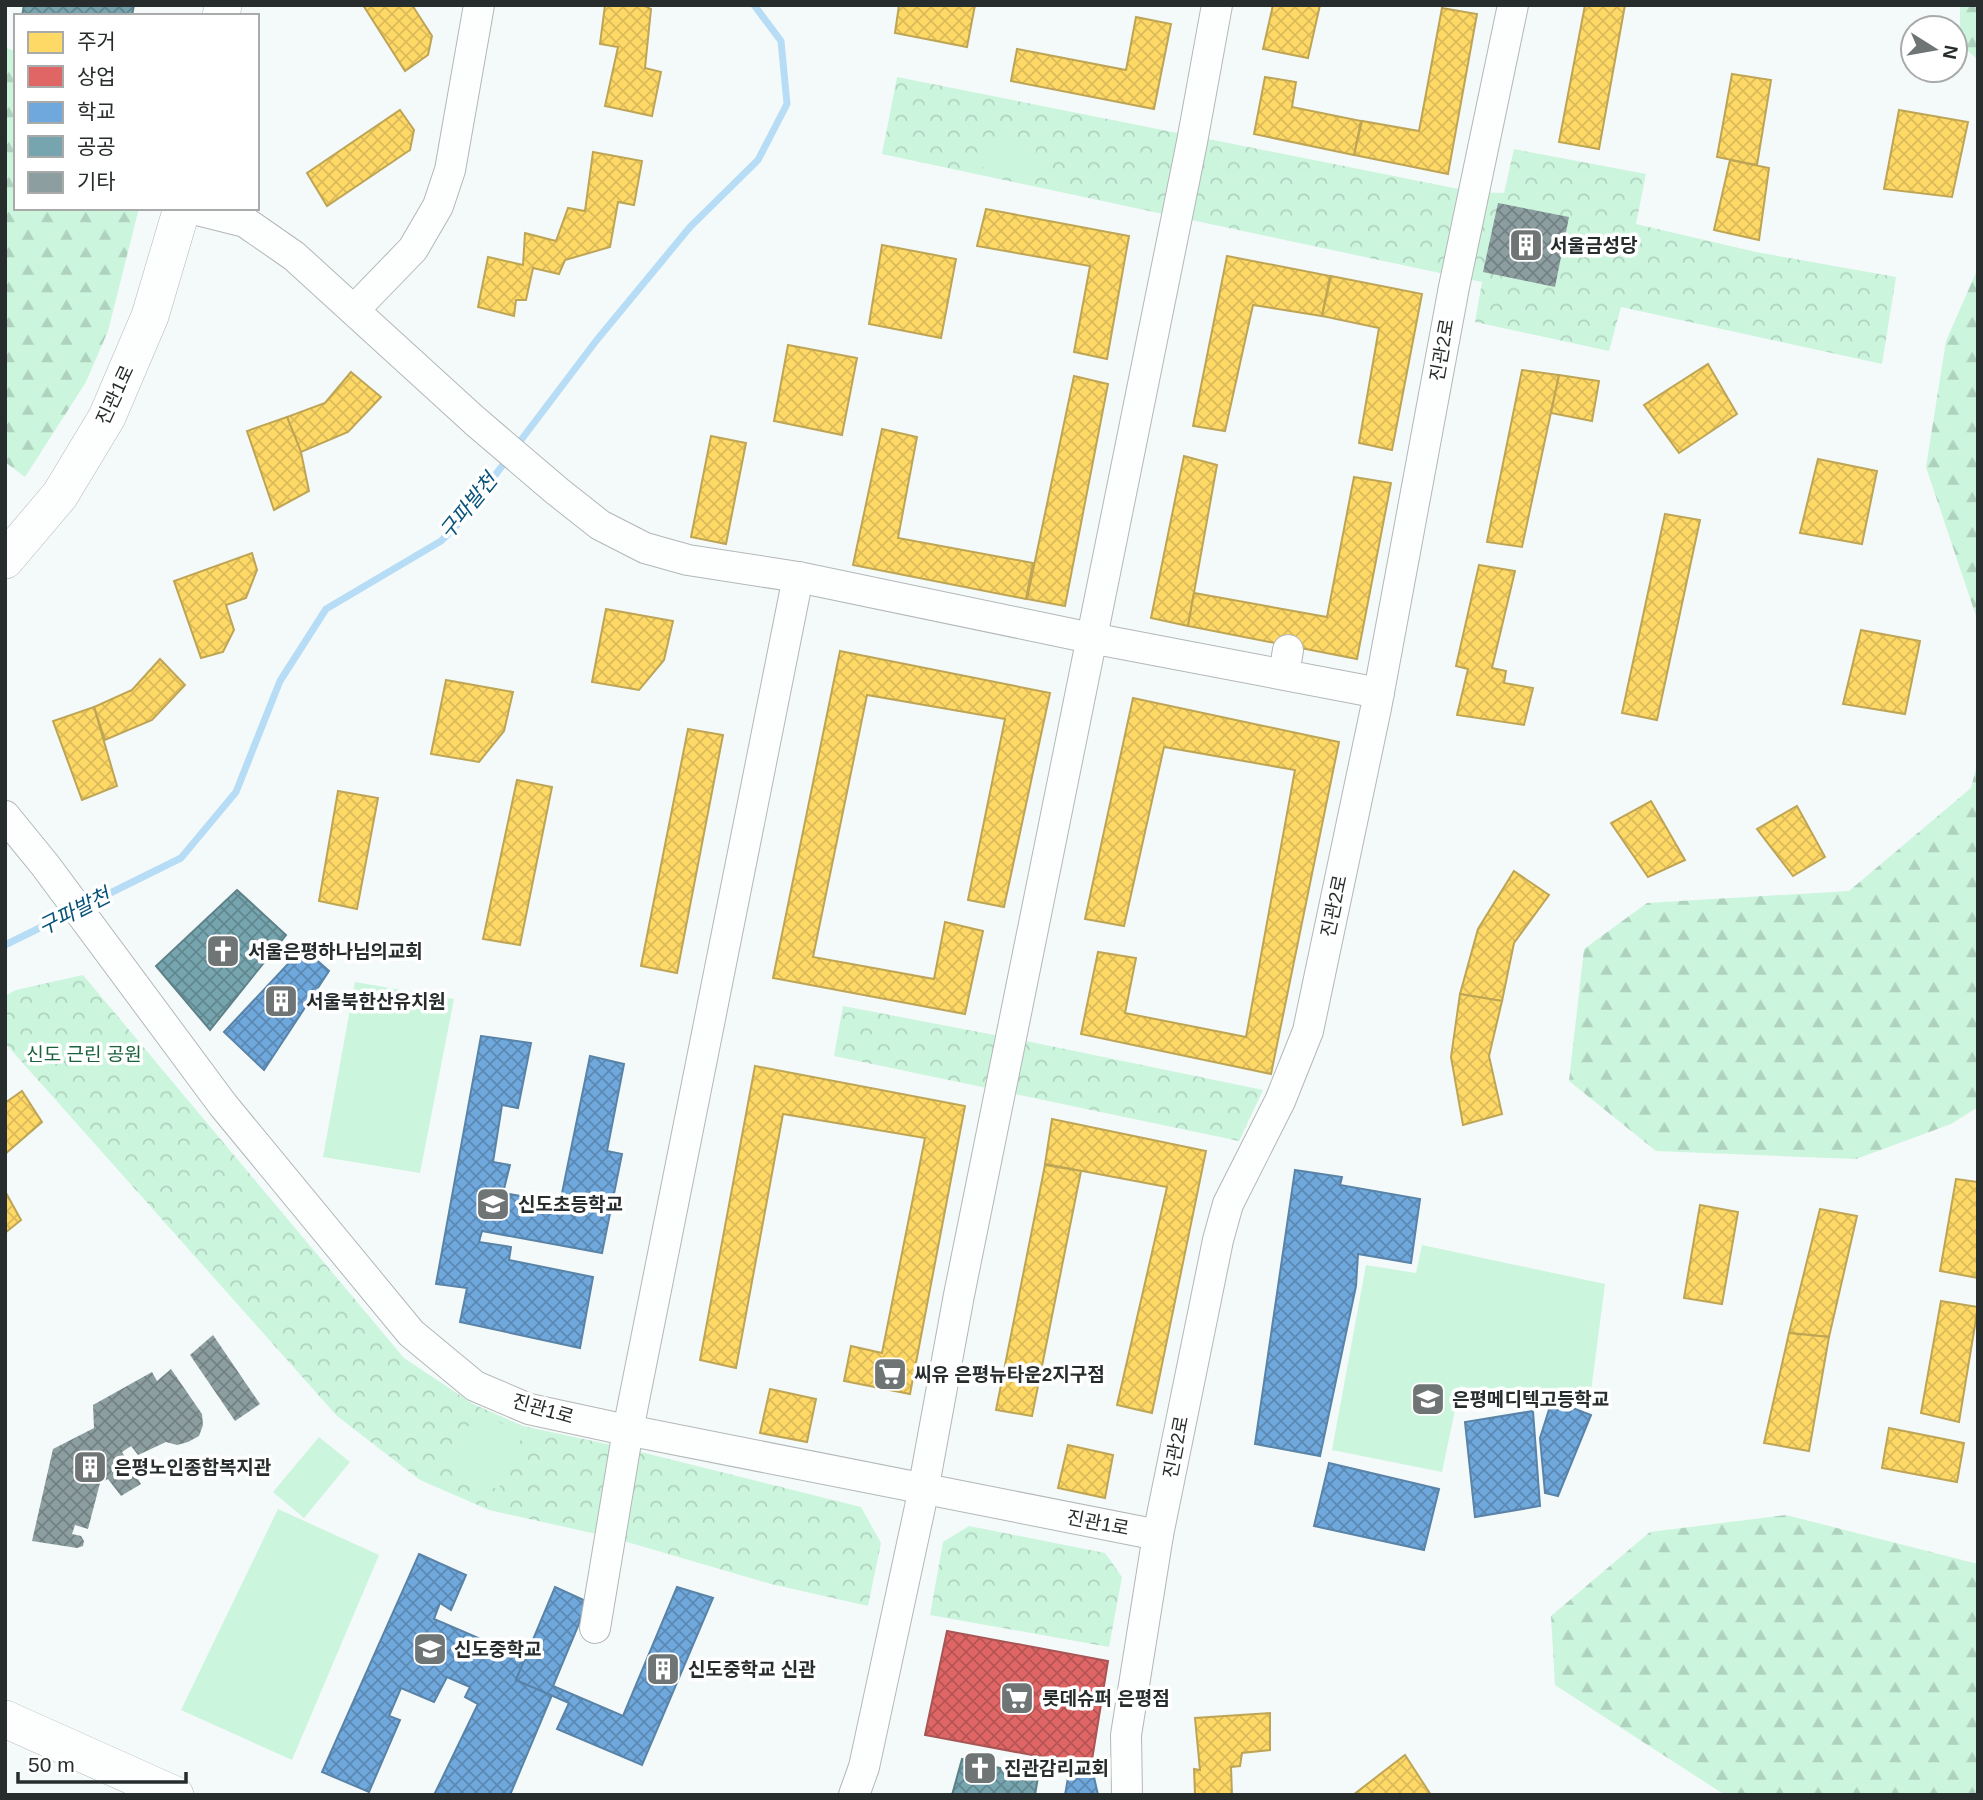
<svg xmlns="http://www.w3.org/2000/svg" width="1983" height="1800" viewBox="0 0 1983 1800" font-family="Helvetica,'Noto Sans KR',sans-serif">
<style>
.forest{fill:url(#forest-firs)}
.park{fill:url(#park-crowns)}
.garden{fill:#ccf5dd}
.homes{fill:url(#homes-cross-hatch);stroke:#bea555;stroke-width:2}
.shops{fill:url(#shops-cross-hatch);stroke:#a85555;stroke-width:2}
.schools{fill:url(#schools-cross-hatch);stroke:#5983a7;stroke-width:2}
.public{fill:url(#public-cross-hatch);stroke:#5e8188;stroke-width:2}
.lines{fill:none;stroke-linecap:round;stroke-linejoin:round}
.stream{stroke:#b7ddf6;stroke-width:7}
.building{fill:url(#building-cross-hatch)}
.minor-casing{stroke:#b3b7b7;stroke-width:32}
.major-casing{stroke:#b3b7b7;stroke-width:38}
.minor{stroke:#fdfefe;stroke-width:30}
.major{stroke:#fdfefe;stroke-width:37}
.labels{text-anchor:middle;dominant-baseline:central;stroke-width:7;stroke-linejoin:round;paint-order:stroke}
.poi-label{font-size:19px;font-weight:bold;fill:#272c2c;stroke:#fff;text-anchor:start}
.street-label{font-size:19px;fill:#272c2c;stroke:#fff}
.park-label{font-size:19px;fill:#19603b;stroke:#fff}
.water-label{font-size:21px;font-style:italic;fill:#075379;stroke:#fff}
</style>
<defs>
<pattern id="forest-firs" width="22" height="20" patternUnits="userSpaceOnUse" patternTransform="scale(1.75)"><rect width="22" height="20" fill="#ccf5dd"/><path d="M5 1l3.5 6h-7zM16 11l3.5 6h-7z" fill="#afd2be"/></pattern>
<pattern id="park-crowns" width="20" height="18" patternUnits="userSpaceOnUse" patternTransform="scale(1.75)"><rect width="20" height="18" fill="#ccf5dd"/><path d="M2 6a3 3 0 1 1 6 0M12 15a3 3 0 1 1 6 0" fill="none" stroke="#afd2be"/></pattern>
<pattern id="homes-cross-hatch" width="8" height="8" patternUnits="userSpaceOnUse" patternTransform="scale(1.75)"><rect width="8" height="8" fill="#ffd966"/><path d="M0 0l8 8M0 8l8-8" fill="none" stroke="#dbba59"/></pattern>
<pattern id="shops-cross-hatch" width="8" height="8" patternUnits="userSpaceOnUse" patternTransform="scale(1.75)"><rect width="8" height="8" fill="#e06666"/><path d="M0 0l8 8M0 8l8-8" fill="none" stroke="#b65454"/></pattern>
<pattern id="schools-cross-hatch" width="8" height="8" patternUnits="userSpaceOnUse" patternTransform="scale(1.75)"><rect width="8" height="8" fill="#6fa8dc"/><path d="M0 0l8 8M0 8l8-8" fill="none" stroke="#5b89b3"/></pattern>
<pattern id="public-cross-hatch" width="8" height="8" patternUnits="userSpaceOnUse" patternTransform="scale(1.75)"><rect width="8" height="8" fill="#76a5af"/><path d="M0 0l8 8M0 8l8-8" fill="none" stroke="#61878f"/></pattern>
<pattern id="building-cross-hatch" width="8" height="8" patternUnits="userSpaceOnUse" patternTransform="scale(1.75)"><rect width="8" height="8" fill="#8d9ea1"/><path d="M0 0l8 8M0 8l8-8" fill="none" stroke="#738183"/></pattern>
</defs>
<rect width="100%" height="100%" fill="#f4fafa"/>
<g class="forest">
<path d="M 1960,5 L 1978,5 L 1978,60 L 1960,44 Z"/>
<path d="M 5,47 L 16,52 L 16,208 L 139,208 L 108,331 L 86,382 L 25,477 L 5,462 Z"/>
<path d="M 1978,268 L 1978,622 L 1926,467 L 1946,341 Z"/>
<path d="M 1978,760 L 1978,1107 L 1951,1124 L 1856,1159 L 1656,1151 L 1569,1081 L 1584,949 L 1647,903 L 1849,891 L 1971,788 Z"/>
<path d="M 1786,1515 L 1978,1564 L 1978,1795 L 1725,1795 L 1555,1685 L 1551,1616 L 1650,1532 Z"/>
</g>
<g class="park">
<path d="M 897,77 L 1474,192 L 1504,193 L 1514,149 L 1646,174 L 1636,224 L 1756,252 L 1896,277 L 1882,364 L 1621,307 L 1609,351 L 1475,322 L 1482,282 L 882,154 Z"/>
<path d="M 83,975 L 404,1358 L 473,1404 L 523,1426 L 625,1448 L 861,1507 L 881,1543 L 868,1606 L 771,1584 L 610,1537 L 489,1510 L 420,1480 L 337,1416 L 5,1043 L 5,996 L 16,990 Z"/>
<path d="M 843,1006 L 1031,1042 L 1263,1090 L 1239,1141 L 834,1056 Z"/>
<path d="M 969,1526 L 1105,1553 L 1122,1577 L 1109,1647 L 930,1615 L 943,1542 Z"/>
</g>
<g class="garden">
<path d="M 985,135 L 1037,144 L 1031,178 L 977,166 Z"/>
<path d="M 355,982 L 454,999 L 420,1173 L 323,1157 Z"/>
<path d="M 1422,1245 L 1605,1284 L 1590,1399 L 1534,1387 L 1531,1400 L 1460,1386 L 1442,1472 L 1332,1450 L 1366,1265 L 1416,1273 Z"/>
<path d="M 475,1412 L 524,1433 L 498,1490 L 451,1463 Z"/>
<path d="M 319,1437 L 350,1462 L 304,1518 L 273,1492 Z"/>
<path d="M 278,1509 L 379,1555 L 292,1760 L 181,1710 Z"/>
</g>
<g class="homes">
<path d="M 363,5 L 412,5 L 432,36 L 428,55 L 405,71 Z"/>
<path d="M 605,5 L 643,5 L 651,9 L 645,68 L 661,72 L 652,116 L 605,106 L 618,47 L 600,44 Z"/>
<path d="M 899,5 L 975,5 L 967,47 L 895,33 Z"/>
<path d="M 1273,5 L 1320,5 L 1308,58 L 1263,49 Z"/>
<path d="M 1585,5 L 1625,5 L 1599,149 L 1559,142 Z"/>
<path d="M 1442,8 L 1477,14 L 1448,174 L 1354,155 L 1362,121 L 1419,131 Z"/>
<path d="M 1136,17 L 1171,24 L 1154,109 L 1011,81 L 1017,49 L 1126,70 Z"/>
<path d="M 1732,74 L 1771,80 L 1757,165 L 1717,157 Z"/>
<path d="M 1265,77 L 1296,82 L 1292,107 L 1361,121 L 1354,155 L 1254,134 Z"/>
<path d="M 400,110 L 414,130 L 410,150 L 327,206 L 307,173 Z"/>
<path d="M 1899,110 L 1968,122 L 1952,197 L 1884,189 Z"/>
<path d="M 593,152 L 642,161 L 634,205 L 618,202 L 610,247 L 565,260 L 559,274 L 533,268 L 526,300 L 516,300 L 514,316 L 478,307 L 488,257 L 523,265 L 525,233 L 556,241 L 568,208 L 585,211 Z"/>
<path d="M 1730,160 L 1769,168 L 1759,240 L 1714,230 Z"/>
<path d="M 986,209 L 1129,236 L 1107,359 L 1074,352 L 1090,266 L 977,246 Z"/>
<path d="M 882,245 L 956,259 L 941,338 L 869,324 Z"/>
<path d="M 1227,256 L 1330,276 L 1322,316 L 1253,305 L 1225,431 L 1193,426 Z"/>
<path d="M 1331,276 L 1422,294 L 1392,450 L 1359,443 L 1379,328 L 1322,316 Z"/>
<path d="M 788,345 L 857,358 L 842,435 L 774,421 Z"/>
<path d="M 1708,364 L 1737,414 L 1679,453 L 1644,405 Z"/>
<path d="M 1522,370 L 1559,375 L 1522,547 L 1487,542 Z"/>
<path d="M 351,372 L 381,397 L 348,432 L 301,452 L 287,417 L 325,403 Z"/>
<path d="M 1559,375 L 1599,381 L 1592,421 L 1551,413 Z"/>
<path d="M 1074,376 L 1108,384 L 1065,606 L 1027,599 Z"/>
<path d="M 287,417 L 301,452 L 309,491 L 274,510 L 247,431 Z"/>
<path d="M 882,429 L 917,437 L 898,538 L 1033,563 L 1026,599 L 853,565 Z"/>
<path d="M 711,436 L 746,443 L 726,544 L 691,537 Z"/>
<path d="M 1184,456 L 1217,465 L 1188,626 L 1151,618 Z"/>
<path d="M 1818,459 L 1877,471 L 1862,544 L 1800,533 Z"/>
<path d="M 1354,477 L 1391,483 L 1357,659 L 1188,626 L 1194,593 L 1327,617 Z"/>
<path d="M 1665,514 L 1700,520 L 1657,720 L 1622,713 Z"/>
<path d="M 252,553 L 257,570 L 246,598 L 226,605 L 234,630 L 223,652 L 201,658 L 174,581 Z"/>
<path d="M 1479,565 L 1515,571 L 1492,668 L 1506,671 L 1504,683 L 1533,688 L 1524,725 L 1457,715 L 1468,669 L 1456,666 Z"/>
<path d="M 606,609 L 673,621 L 664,660 L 639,690 L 592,682 Z"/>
<path d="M 1861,630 L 1920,641 L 1905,714 L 1843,704 Z"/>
<path d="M 840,651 L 1050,693 L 1004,907 L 968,900 L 1005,719 L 867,695 L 813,957 L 934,979 L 945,922 L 983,931 L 965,1014 L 773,978 Z"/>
<path d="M 160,659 L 185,685 L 152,720 L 105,740 L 94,707 L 132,690 Z"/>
<path d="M 446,680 L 513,692 L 504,731 L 479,762 L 431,754 Z"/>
<path d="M 1133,698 L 1339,742 L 1271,1074 L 1081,1034 L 1098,952 L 1136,958 L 1125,1013 L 1246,1037 L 1295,770 L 1164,747 L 1124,926 L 1085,919 Z"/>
<path d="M 94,707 L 117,786 L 82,800 L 53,721 Z"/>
<path d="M 688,729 L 723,735 L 677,973 L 641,966 Z"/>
<path d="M 517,780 L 552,787 L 520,945 L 483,939 Z"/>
<path d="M 338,791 L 378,798 L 357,909 L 319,901 Z"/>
<path d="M 1651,801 L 1685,860 L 1648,877 L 1611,823 Z"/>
<path d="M 1797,806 L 1825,857 L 1793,876 L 1757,829 Z"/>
<path d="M 1514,871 L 1549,895 L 1514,943 L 1502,1001 L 1460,994 L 1478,929 Z"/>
<path d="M 1460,994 L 1502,1001 L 1489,1056 L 1502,1114 L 1463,1125 L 1451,1057 Z"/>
<path d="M 755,1066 L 965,1106 L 910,1394 L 844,1381 L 851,1346 L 882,1353 L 925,1138 L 783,1114 L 736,1368 L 700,1360 Z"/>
<path d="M 22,1091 L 42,1122 L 5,1154 L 5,1103 Z"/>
<path d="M 1052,1119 L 1206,1151 L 1152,1413 L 1117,1405 L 1167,1187 L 1045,1164 Z"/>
<path d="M 1045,1165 L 1081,1171 L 1032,1416 L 996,1410 Z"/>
<path d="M 1956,1179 L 1978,1182 L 1978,1278 L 1940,1271 Z"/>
<path d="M 5,1191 L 21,1220 L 5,1233 Z"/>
<path d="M 1700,1205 L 1738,1212 L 1722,1304 L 1684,1298 Z"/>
<path d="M 1820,1209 L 1857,1216 L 1829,1337 L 1789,1333 Z"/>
<path d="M 1941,1301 L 1978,1307 L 1959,1422 L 1921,1413 Z"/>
<path d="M 1789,1333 L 1829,1337 L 1809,1451 L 1764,1443 Z"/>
<path d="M 770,1389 L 816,1399 L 807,1442 L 760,1433 Z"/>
<path d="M 1889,1428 L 1964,1443 L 1957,1482 L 1882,1468 Z"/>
<path d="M 1068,1445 L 1113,1455 L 1105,1498 L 1058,1488 Z"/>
<path d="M 1270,1713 L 1270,1750 L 1242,1753 L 1240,1766 L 1231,1767 L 1232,1795 L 1195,1795 L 1194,1769 L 1200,1770 L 1195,1718 Z"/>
<path d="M 1405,1755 L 1431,1795 L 1353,1795 Z"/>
</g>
<path class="shops" d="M 947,1631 L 1108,1661 L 1091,1766 L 925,1735 Z"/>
<g class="schools">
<path d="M 303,948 L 329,971 L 264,1070 L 224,1032 Z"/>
<path d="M 481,1036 L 531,1043 L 518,1108 L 502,1105 L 493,1162 L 510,1165 L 503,1193 L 560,1203 L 590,1056 L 624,1064 L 607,1151 L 622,1154 L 602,1253 L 482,1231 L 479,1242 L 511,1247 L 509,1260 L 593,1277 L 580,1348 L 460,1322 L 467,1288 L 436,1284 Z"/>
<path d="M 1295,1170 L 1342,1177 L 1340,1185 L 1420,1199 L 1411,1263 L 1358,1254 L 1356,1286 L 1320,1456 L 1255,1444 Z"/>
<path d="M 1552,1400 L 1591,1415 L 1558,1496 L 1545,1493 L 1540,1438 Z"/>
<path d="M 1533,1411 L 1540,1506 L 1475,1517 L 1465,1422 Z"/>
<path d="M 1329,1463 L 1439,1489 L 1424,1550 L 1314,1526 Z"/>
<path d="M 419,1554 L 466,1575 L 451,1610 L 440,1603 L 434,1619 L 525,1658 L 516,1680 L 552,1695 L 510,1795 L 434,1795 L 478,1704 L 465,1697 L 470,1687 L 447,1677 L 434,1702 L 401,1688 L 389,1716 L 400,1720 L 369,1792 L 322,1772 Z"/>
<path d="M 555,1587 L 588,1602 L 553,1686 L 623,1716 L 677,1587 L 713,1598 L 642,1765 L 557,1729 L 569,1703 L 516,1680 Z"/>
<path d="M 1069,1772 L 1094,1777 L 1098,1795 L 1065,1795 Z"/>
</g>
<g class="public">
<path d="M 24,5 L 134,5 L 132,16 L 22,16 Z"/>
<path d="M 237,890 L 286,935 L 210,1030 L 156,966 Z"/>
<path d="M 962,1759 L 1038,1777 L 1035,1795 L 952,1795 Z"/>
</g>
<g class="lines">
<g class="stream">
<path d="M 515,448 L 596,341 L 690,227 L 758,160 L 787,104 L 781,41 L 754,5"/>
<path d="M 84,906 L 181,858 L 236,792 L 280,681 L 326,609 L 441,541 L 459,523 L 508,458"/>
<path d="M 5,945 L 70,913"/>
</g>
</g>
<g class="building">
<path d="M 1498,203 L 1569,217 L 1555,287 L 1483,272 Z"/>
<path d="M 213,1335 L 260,1404 L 235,1421 L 190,1355 Z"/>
<path d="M 171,1369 L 202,1414 L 203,1425 L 199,1436 L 188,1442 L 177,1445 L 166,1442 L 138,1455 L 131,1446 L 122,1452 L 141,1484 L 121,1496 L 108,1479 L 100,1483 L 88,1529 L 75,1525 L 72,1534 L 81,1536 L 84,1541 L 83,1546 L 77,1548 L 32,1541 L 53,1449 L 94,1428 L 93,1405 L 152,1372 L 157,1381 Z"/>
</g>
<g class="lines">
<g class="minor-casing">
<g id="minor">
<path d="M 189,208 L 245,222 L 294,256 L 475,421 L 557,491 L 600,525 L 645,548 L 688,560 L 798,577 L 1091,638 L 1379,693"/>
<path d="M 354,310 L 413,249 L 438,206 L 450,170 L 479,5"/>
<path d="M 1284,674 L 1288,650"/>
<path d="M 5,816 L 45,865 L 223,1105 L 411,1333 L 475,1386 L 529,1409 L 617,1428 L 1158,1535"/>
<path d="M 595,1628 L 628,1430 L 798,577"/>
<path d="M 854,1795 L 864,1767 L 920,1507 L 959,1295 L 1192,142 L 1217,5"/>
<path d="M 1127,1795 L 1126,1735 L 1158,1535 L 1218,1240 L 1228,1204 L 1280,1101 L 1308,1031 L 1376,708 L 1454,287 L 1513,5"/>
</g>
</g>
<g class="major-casing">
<g id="major">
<path d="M 221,16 L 223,5"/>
<path d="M 5,560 L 60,495 L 107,417 L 150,316 L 182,208"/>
<path d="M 5,1719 L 175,1795"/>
</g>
</g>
<use href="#minor" class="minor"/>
<use href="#major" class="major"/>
</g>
<defs>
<g id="building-square" transform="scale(1.75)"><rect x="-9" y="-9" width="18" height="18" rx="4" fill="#6f7474" stroke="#fff"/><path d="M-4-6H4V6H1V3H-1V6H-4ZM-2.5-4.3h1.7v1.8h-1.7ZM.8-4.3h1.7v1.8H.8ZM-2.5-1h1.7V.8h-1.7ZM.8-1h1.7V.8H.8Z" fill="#fff"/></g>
<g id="church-square" transform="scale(1.75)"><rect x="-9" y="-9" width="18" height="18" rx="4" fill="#6f7474" stroke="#fff"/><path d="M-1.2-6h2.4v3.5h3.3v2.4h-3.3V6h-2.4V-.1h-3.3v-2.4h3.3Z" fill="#fff"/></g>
<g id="school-square" transform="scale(1.75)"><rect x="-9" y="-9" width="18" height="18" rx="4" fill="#6f7474" stroke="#fff"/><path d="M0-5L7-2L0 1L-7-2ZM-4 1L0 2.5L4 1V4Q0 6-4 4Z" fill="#fff"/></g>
<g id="supermarket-square" transform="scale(1.75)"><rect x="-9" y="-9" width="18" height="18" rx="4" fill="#6f7474" stroke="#fff"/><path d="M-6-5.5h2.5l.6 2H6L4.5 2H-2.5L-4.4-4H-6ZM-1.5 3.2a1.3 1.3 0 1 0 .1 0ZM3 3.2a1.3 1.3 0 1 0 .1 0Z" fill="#fff"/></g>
</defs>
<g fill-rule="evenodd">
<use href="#building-square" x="1526" y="245"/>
<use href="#church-square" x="223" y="951"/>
<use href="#building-square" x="281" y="1001"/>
<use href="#school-square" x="493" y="1204"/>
<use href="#supermarket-square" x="890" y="1374"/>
<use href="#school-square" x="1428" y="1399"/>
<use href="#building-square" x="90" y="1467"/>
<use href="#school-square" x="430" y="1649"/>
<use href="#building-square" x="663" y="1669"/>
<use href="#supermarket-square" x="1017" y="1698"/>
<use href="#church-square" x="980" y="1768"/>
</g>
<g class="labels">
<g class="poi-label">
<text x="1550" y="245">서울금성당</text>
<text x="248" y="951">서울은평하나님의교회</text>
<text x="306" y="1001">서울북한산유치원</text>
<text x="518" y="1204">신도초등학교</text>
<text x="914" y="1374">씨유 은평뉴타운2지구점</text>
<text x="1452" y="1399">은평메디텍고등학교</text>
<text x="114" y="1467">은평노인종합복지관</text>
<text x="454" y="1649">신도중학교</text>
<text x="688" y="1669">신도중학교 신관</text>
<text x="1042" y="1698">롯데슈퍼 은평점</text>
<text x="1004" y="1768">진관감리교회</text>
</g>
<g class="street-label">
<text transform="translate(1442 350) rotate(-80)">진관2로</text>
<text transform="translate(115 395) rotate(-65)">진관1로</text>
<text transform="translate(1334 906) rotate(-78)">진관2로</text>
<text transform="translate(543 1409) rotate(16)">진관1로</text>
<text transform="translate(1176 1447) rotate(-79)">진관2로</text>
<text transform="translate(1098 1523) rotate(11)">진관1로</text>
</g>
<g class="park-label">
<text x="84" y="1054">신도 근린 공원</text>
</g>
<g class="water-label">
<text transform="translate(468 506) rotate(-51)">구파발천</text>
<text transform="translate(74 911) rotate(-27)">구파발천</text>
</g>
</g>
<rect width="1983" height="1800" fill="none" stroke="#272c2c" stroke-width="14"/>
<rect x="14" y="14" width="245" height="196" fill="#ffffff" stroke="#a9abab" stroke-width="2"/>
<rect x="28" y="32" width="35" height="21" fill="#ffd966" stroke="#a9abab" stroke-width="2"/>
<text x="77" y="49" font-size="21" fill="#272c2c">주거</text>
<rect x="28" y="66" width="35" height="21" fill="#e06666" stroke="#a9abab" stroke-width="2"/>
<text x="77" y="84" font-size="21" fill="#272c2c">상업</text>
<rect x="28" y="102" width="35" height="21" fill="#6fa8dc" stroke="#a9abab" stroke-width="2"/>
<text x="77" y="119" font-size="21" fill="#272c2c">학교</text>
<rect x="28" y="136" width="35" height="21" fill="#76a5af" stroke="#a9abab" stroke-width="2"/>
<text x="77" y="154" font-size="21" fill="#272c2c">공공</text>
<rect x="28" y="172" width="35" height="21" fill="#8d9ea1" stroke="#a9abab" stroke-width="2"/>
<text x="77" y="189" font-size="21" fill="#272c2c">기타</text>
<g transform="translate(1934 49) rotate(101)"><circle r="33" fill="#ffffff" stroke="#a9abab" stroke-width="2"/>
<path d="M0-5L12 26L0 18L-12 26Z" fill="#6f7474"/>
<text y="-10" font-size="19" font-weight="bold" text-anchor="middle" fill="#272c2c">N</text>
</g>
<path d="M18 1772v10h168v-10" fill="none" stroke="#272c2c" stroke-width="3.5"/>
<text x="28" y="1772" font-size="21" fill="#272c2c" stroke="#ffffff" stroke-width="5" paint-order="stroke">50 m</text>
</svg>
